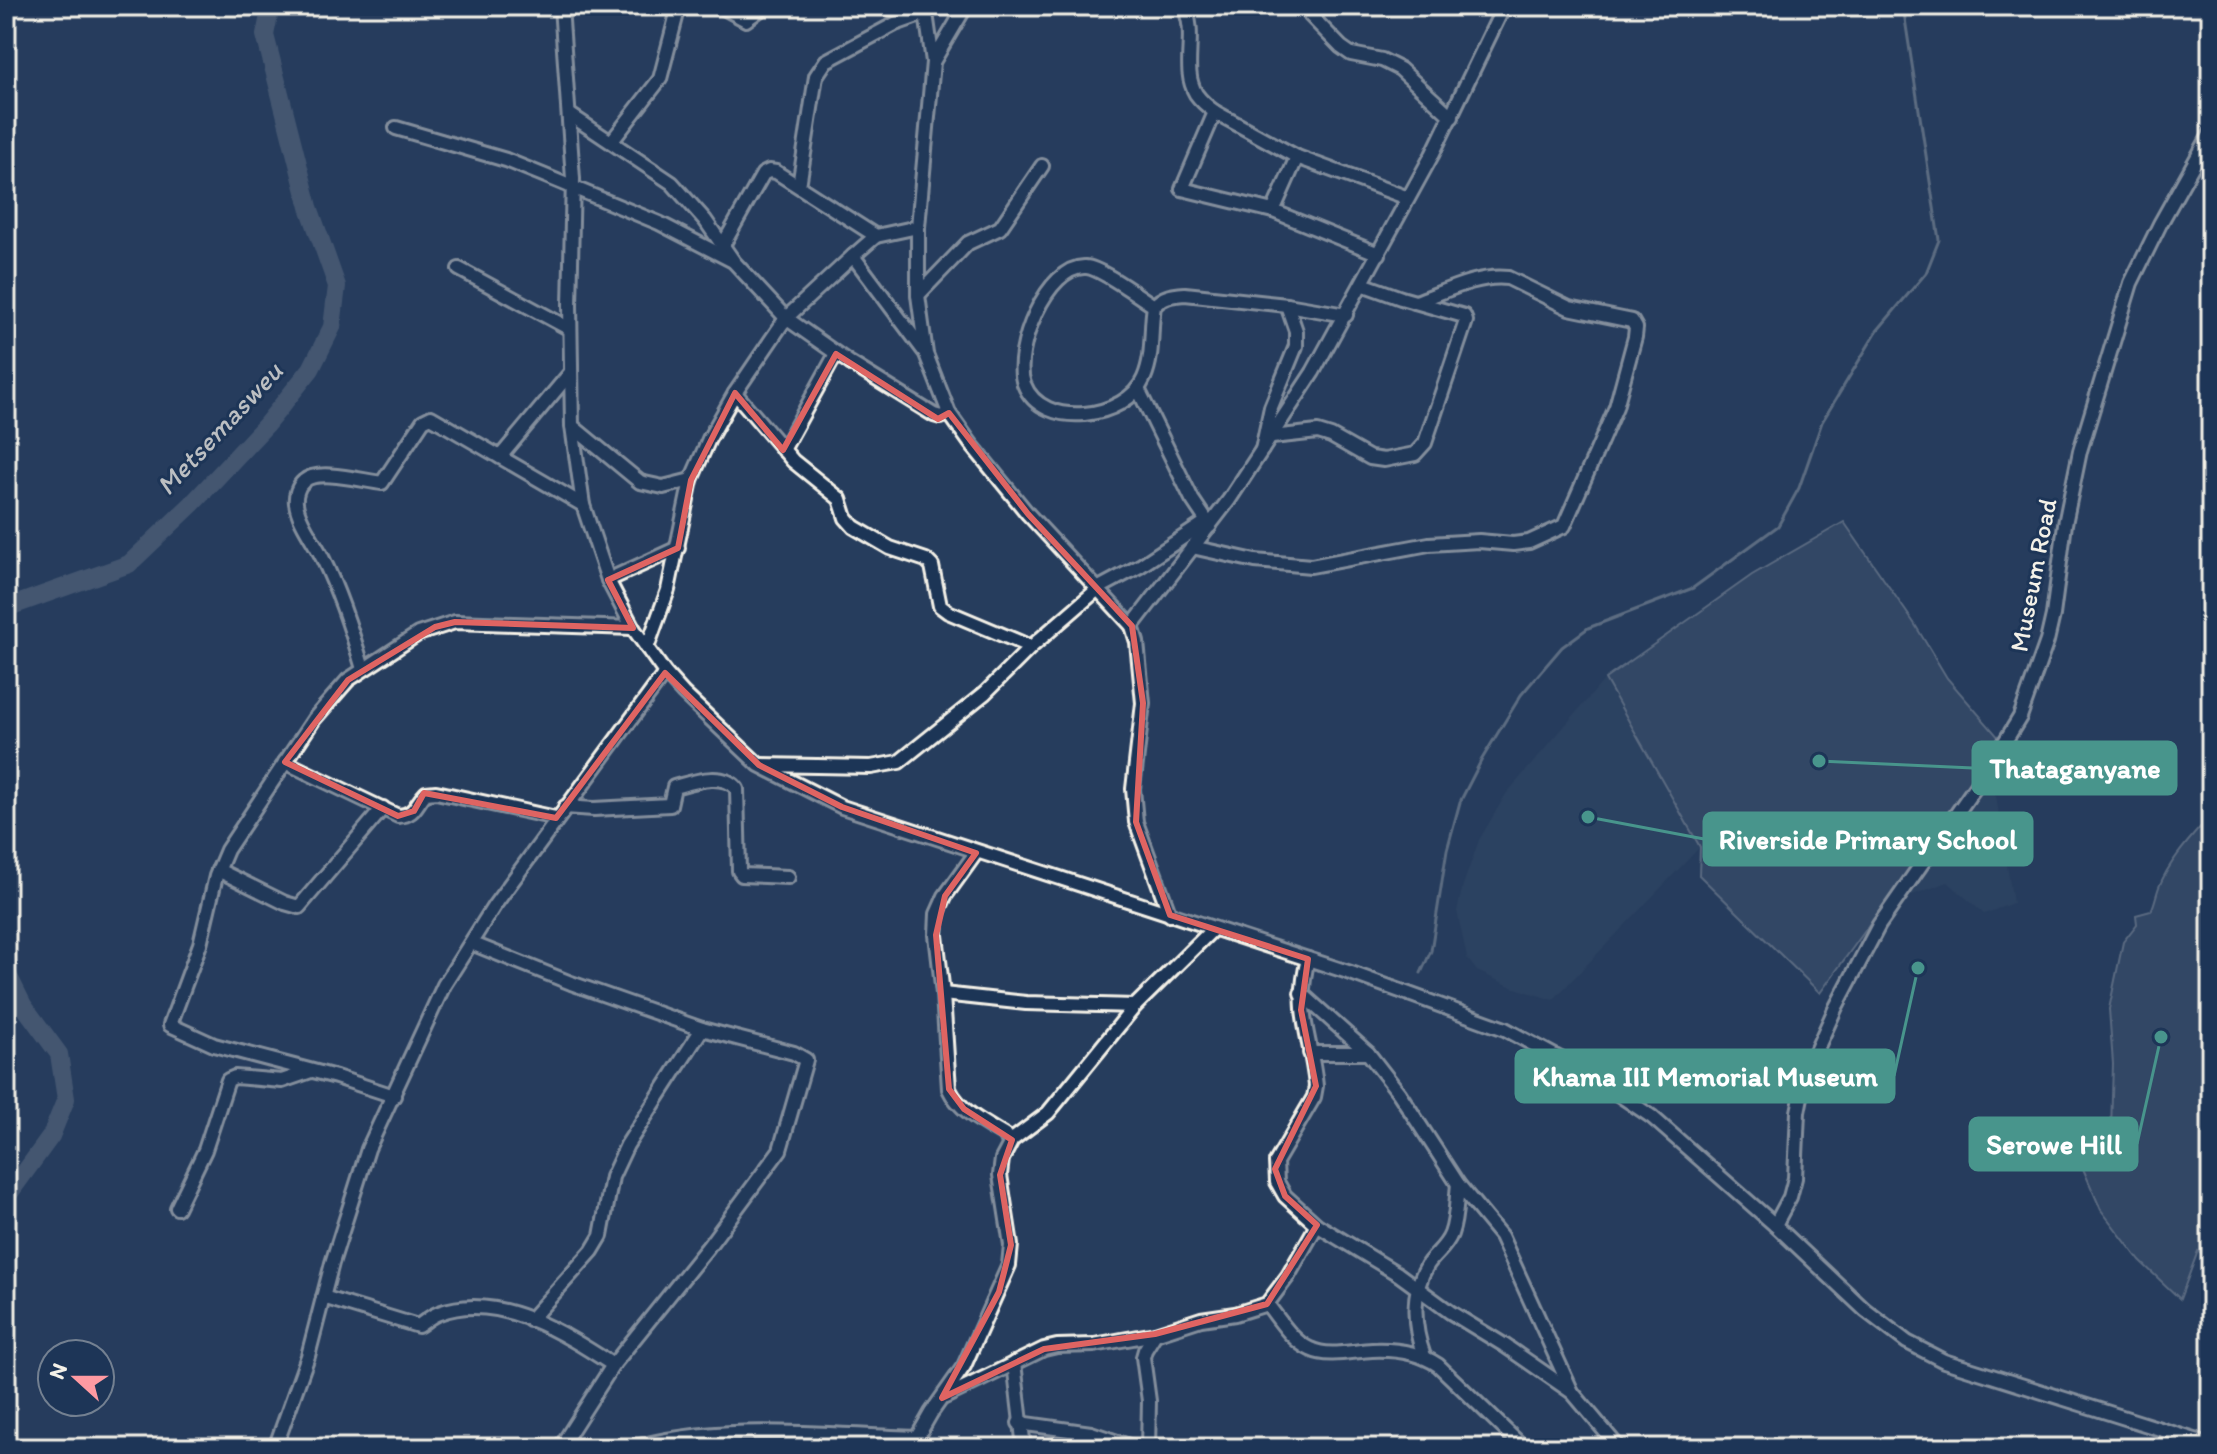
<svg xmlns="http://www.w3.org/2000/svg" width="2217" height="1454" viewBox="0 0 2217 1454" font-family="Itim,sans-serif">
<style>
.built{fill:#334966}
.green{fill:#40546f;stroke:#9aa2ac;stroke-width:2}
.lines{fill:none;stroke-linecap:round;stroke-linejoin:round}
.stream{stroke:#9fa7ae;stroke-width:3}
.river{stroke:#677588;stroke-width:18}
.minor-casing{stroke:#f4f1e8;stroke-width:18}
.minor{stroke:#1d3557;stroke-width:12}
.marked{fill:none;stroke:#df6462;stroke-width:6;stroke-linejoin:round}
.labels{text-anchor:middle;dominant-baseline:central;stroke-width:6;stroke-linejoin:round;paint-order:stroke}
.street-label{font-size:26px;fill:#f4f1e8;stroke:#1d3557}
.water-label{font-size:28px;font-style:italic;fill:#bcbfc2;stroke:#1d3557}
.leader{fill:none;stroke:#48958c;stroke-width:3}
.callout-dot{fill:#48958c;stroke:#1d3557;stroke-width:3}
.callout{fill:#48958c;stroke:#48958c;stroke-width:3}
.callout-label{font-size:28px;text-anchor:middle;font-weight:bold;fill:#fff}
</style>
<rect width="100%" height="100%" fill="#263d5d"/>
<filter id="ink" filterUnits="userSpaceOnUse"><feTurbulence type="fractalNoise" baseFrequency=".0125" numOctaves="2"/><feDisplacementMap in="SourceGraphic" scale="16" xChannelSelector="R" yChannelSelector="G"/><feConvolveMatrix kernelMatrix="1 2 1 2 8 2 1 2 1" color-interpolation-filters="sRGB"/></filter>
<g filter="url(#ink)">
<g class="built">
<path d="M 1605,679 L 1700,847 L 1553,1000 L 1512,987 L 1477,971 L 1467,958 L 1457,911 L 1463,885 L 1479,840 L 1506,794 Z"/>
<path d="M 1985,787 L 1996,796 L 2013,903 L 1984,914 L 1948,882 L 1907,897 Z"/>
</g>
<g class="green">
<path d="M 1844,522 L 1914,623 L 1947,678 L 2000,739 L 1972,783 L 1820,993 L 1699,875 L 1700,847 L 1605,679 L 1752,575 Z"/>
<path d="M 2211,815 L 2211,1258 L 2198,1251 L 2180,1299 L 2140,1261 L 2101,1210 L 2067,1132 L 2111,1129 L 2113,1064 L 2109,1009 L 2123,942 L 2137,924 L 2136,915 L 2151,911 C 2155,903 2156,895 2159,887 C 2170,859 2192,837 2211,815 Z"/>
</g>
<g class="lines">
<path class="stream" d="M 1421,973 L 1431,951 L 1447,850 L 1460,802 L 1482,759 L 1521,695 L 1562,647 L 1588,628 L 1693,588 L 1778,526 L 1799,488 L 1822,422 L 1877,331 L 1926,273 L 1939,240 L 1903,6"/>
<g class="river">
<path d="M 6,608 L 129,564 L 192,504 L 266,425 L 311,369 L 332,327 L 337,286 L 309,207 L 265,35 L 271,6"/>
<path d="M 6,971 L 23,1005 L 59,1054 L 66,1099 L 51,1136 L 6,1198"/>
</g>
<g class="minor-casing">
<g id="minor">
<path d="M 561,6 L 573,179 L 570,305 L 572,426 L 583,505 L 608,580 L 633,628 L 665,673 L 683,693 L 759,765 L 842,807 L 1351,973 L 1505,1029 L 1590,1075 L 1652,1117 L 1775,1225 L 1865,1310 L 1907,1342 L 1944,1361 L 2211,1445"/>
<path d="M 720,6 L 746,20 L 765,6"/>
<path d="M 925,6 L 933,62"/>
<path d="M 966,6 L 933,62 L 918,227 L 918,295 L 926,354 L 949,413 L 971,444 L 1028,514 L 1132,626"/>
<path d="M 1183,6 C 1199,32 1180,68 1196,94 C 1201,101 1208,107 1215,112 L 1182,189 L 1273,211 L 1379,254"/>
<path d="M 1310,15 L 1341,47 L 1351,54 L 1382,60 L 1400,69 L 1452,117"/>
<path d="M 1215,112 L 1297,157 L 1273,211"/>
<path d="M 569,114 L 672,183 L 705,220 L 734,262 L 786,318 L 850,363 L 934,415 L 941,417 L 949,413"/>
<path d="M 396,128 L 506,160 L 543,175 L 659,223 L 731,260"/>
<path d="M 612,141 L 660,79 L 679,6"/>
<path d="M 1297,157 L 1408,198"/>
<path d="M 799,186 L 816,76 L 826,61 L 895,24 L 926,13"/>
<path d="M 723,245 L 763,174 L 769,171 L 776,172 L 876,236"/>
<path d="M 853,256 L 876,236 L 918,227"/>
<path d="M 459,269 L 570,329"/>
<path d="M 918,295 L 968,243 L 1000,228 L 1042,166"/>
<path d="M 1154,306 C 1140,297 1099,267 1086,267 C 1047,264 1012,352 1024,384 C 1042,431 1127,419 1144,378 C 1154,355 1150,330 1154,306 C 1163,296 1172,295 1185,294 L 1287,305 L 1346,315"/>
<path d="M 1138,389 L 1192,499 L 1210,526"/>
<path d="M 735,393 L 793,461 L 840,499 L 846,518 L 854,527 L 890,548 L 926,560 L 932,566 L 940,606 L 948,612 L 1031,647 L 1099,588 L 1140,566 L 1206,522"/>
<path d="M 572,426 L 640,482 L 663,487 L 691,480"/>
<path d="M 1272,437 L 1318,432 L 1331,436 L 1370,458 L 1384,460 L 1415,454 L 1425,443 L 1466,321 L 1464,316 L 1401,298 L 1362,284"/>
<path d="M 783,450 L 836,354"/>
<path d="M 1262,450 L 1271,407 L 1296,346 L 1296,331 L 1287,305"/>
<path d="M 500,457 L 571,372"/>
<path d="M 1192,547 L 1255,561 L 1311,566 L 1429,544 L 1479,541 L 1513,544 L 1529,542 L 1564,526 L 1616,407 L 1635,337 L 1636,328 L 1632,321 L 1569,308 L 1508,278 C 1478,274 1444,292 1416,302"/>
<path d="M 608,580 L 678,548"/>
<path d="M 647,648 L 668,590 L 691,480 L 709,439 L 735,393 L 786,318 L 853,256 L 924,351"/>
<path d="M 363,669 C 352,631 340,594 323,559 C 315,542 298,521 296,503 C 295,495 298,486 304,481 C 318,468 363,481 382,483 L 423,421 L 431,417 L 583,505"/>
<path d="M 285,762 L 398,816 C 416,815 415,804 426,793 L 436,792 L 556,818"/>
<path d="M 762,765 L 871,767 L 899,762 L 985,693 L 1031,647"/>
<path d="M 565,807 L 594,809 L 670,805 L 674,787 C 693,782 723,771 737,789 L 739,871 L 742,875 L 788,877"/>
<path d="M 976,853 L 945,896 L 937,914 L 936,935 L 943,994 L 949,1089 C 960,1113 990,1126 1012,1140"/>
<path d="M 218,870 L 285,903 L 299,907 L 383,808"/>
<path d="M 1170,915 L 1136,822 L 1133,789 L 1143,703 L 1137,642 L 1132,626 L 1229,500 L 1313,372 L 1432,155 L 1504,6"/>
<path d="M 471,943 L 571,983 L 702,1029 L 794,1053 L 806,1060 L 780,1150 L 708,1247 L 613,1365 L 560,1448"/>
<path d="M 1308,959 C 1294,1012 1311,1035 1316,1086 L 1314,1097 L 1276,1162 L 1277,1182 L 1285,1196 L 1317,1225 L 1398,1274 L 1450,1312 L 1504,1345 L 1572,1392 L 1619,1448"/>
<path d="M 1301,993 L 1368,1053 L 1399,1093 L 1458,1184 L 1501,1236 L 1572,1392"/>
<path d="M 943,994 L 1026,1003 L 1135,1006"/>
<path d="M 1310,1053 L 1368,1053"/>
<path d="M 394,1096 L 336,1077 L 214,1045 L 170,1025 L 200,944 L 216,876 L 227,850 L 314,719 L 348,680 L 418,634 L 455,622 L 633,628"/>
<path d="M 177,1208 L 205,1150 L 228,1080 L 235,1077 L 282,1081 L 311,1071"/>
<path d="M 1775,1225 L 1790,1197 L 1795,1178 L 1798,1112 L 1803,1087 L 1811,1062 L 1836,1007 L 1879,925 L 1992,763 L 2020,717 L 2047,641 L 2053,615 L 2065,524 L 2080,451 L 2131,283 L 2160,224 L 2211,133"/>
<path d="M 323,1297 L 418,1326 C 425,1322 430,1316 439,1313 C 499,1291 565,1334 613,1365"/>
<path d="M 1267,1304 C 1279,1319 1292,1341 1310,1349 C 1329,1358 1352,1351 1372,1350 C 1396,1349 1418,1352 1438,1365 L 1524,1448"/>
<path d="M 530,1320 L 592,1251 L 601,1236 L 612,1177 L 627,1145 L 702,1029"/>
<path d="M 1424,1356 C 1413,1326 1411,1291 1428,1264 C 1436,1253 1446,1247 1451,1234 C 1457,1218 1456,1200 1458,1184"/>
<path d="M 1014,1363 L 1024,1448"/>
<path d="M 945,1397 L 1044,1349 L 1057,1346 L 1094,1345 L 1155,1334 L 1201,1319 L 1235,1314 L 1267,1304 L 1288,1276 L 1317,1225"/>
<path d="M 1019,1423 L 1091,1433 L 1135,1448"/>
<path d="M 275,1448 L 308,1356 L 332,1263 L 368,1149 L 444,985 L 494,906 L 665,673"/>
<path d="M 631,1448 C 724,1422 821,1435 916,1438"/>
<path d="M 911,1448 L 931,1413 L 964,1366 L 1009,1265 L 1011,1245 L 1000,1175 L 1002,1159 L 1012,1140 L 1048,1113 L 1135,1006 L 1213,929"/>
<path d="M 1148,1448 L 1149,1401 L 1143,1357 L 1145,1350 L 1155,1334"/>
</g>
</g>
<use href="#minor" class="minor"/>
</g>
</g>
<path d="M0 0H2217V1454H0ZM 836,354 L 938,419 L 949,413 L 1028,514 L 1132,626 L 1143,703 L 1136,822 L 1170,915 L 1308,959 L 1301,1010 L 1316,1086 L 1275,1169 L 1285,1196 L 1317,1225 L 1267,1304 L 1155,1334 L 1044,1349 L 942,1398 L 999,1292 L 1011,1245 L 1000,1175 L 1012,1140 L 964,1109 L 949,1089 L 936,935 L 945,896 L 976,853 L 842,807 L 759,765 L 665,673 L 556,818 L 424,793 L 414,811 L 398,816 L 285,762 L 348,680 L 435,627 L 455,622 L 633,628 L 608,580 L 678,548 L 691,480 L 735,393 L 783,450 Z" fill="#263d5d" fill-opacity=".55" fill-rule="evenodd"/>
<path class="marked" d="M 836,354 L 938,419 L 949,413 L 1028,514 L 1132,626 L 1143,703 L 1136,822 L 1170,915 L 1308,959 L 1301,1010 L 1316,1086 L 1275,1169 L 1285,1196 L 1317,1225 L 1267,1304 L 1155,1334 L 1044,1349 L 942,1398 L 999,1292 L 1011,1245 L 1000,1175 L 1012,1140 L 964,1109 L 949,1089 L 936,935 L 945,896 L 976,853 L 842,807 L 759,765 L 665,673 L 556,818 L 424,793 L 414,811 L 398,816 L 285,762 L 348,680 L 435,627 L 455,622 L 633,628 L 608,580 L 678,548 L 691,480 L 735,393 L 783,450 Z"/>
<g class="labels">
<g class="street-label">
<text transform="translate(2033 575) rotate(-79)">Museum Road</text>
</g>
<g class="water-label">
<text transform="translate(219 428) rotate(-47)">Metsemasweu</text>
</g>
</g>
<path class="leader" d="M1819 761L1973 768M1588 817L1704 839M1918 968L1894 1076M2161 1037L2137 1144"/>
<g class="callout-dot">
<circle cx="1819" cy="761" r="8"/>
<circle cx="1588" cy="817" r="8"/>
<circle cx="1918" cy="968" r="8"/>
<circle cx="2161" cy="1037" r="8"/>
</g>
<g class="callout">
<rect x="1973" y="742" width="203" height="52" rx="8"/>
<rect x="1704" y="813" width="328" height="52" rx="8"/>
<rect x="1516" y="1050" width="378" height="52" rx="8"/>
<rect x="1970" y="1118" width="167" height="52" rx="8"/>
</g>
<g class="callout-label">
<text x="2075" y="778">Thataganyane</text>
<text x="1868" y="849">Riverside Primary School</text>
<text x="1705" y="1086">Khama III Memorial Museum</text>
<text x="2054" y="1154">Serowe Hill</text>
</g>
<rect width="2217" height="1454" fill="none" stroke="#1d3557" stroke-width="32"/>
<rect x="16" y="16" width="2185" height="1422" fill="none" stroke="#f4f1e8" stroke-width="3" filter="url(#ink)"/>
<g transform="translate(76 1378) rotate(291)"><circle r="38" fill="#1d3557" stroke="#738091" stroke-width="2"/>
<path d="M0-6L14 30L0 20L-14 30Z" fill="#ff9aa2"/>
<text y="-12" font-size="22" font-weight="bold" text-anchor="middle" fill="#f4f1e8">N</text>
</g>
</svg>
